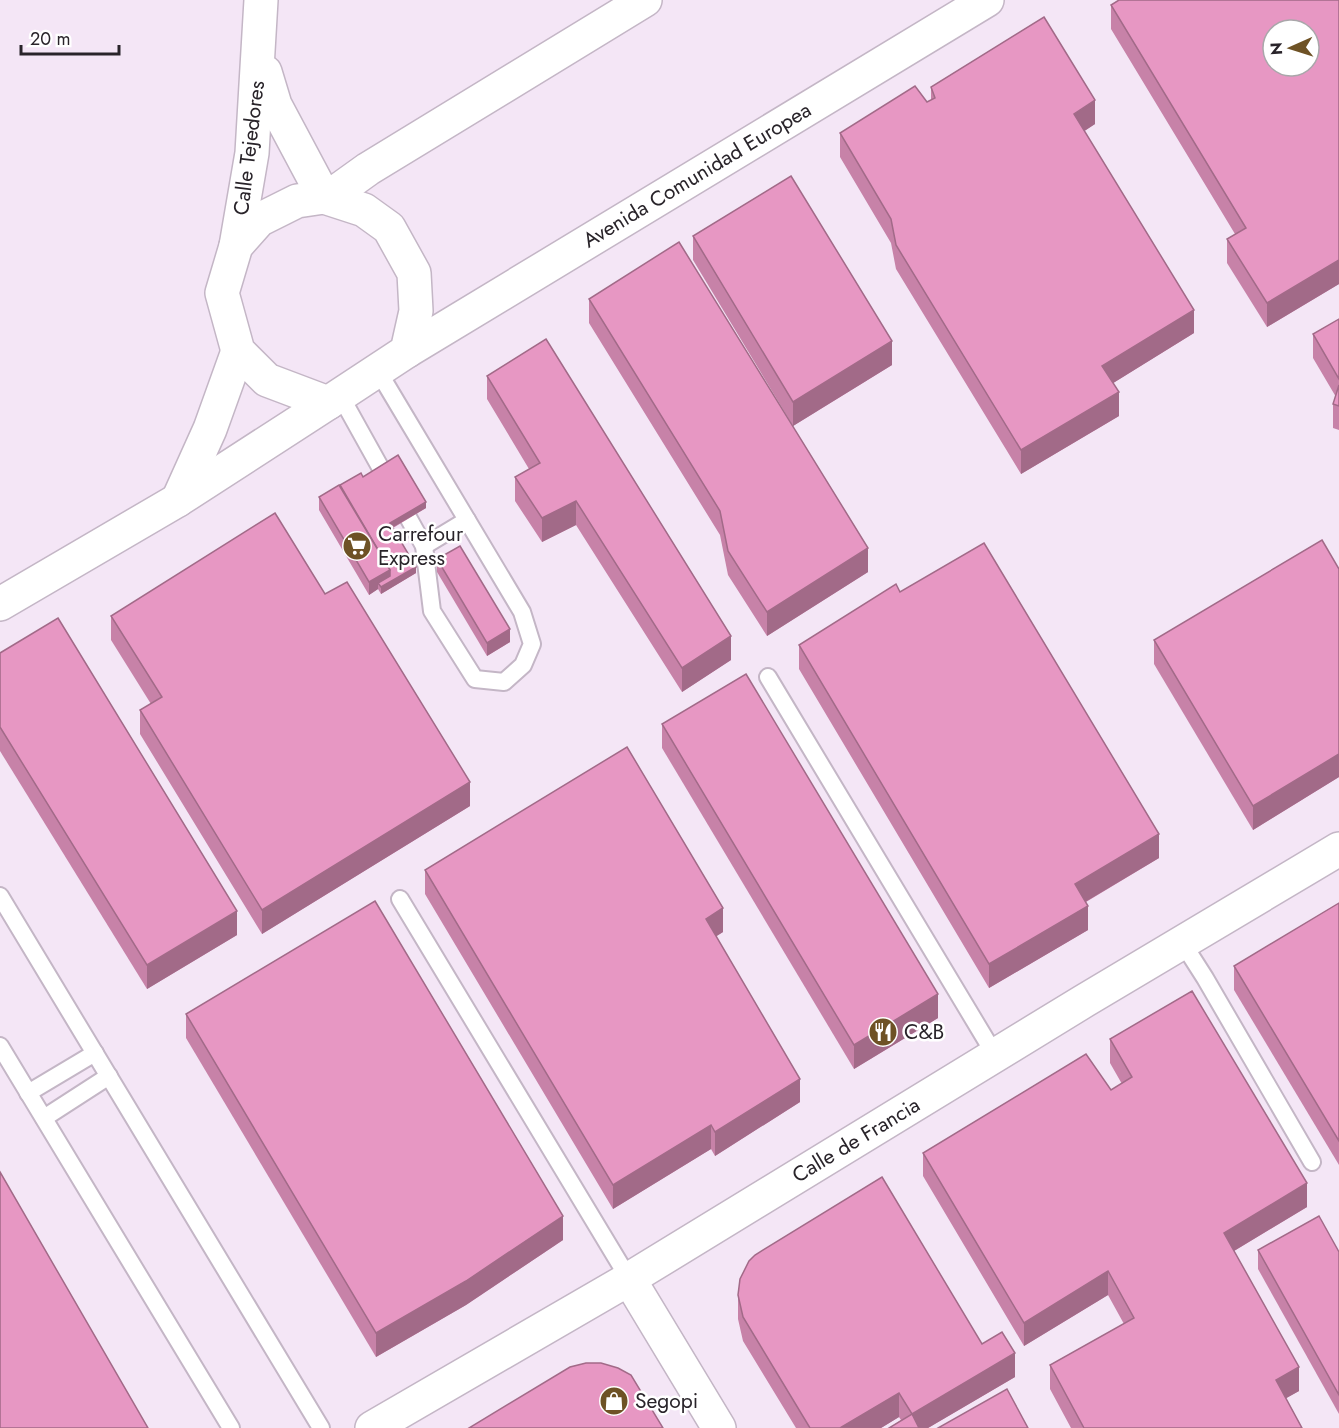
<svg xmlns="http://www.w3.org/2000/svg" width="1339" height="1428" viewBox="0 0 1339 1428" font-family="Jost,sans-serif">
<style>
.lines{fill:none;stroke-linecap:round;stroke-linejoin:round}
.service-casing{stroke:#c4b6c6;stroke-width:20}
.minor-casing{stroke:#c4b6c6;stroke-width:36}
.service{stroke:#fff;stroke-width:16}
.minor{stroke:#fff;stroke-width:33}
.wall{fill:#c782a8}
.shaded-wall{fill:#a26a88}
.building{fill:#e797c3;stroke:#a26a88;stroke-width:1.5;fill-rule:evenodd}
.labels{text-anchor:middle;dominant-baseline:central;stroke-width:5;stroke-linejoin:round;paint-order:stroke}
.street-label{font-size:21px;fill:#29242a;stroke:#fff}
.poi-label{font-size:21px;fill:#29242a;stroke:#fff;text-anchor:start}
</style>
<rect width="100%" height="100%" fill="#f4e6f6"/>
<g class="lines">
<g class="service-casing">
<g id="service">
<path d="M 340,395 L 424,546 L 432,611 L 475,679 L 504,682 L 523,665 L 532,644 L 522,612 L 378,371"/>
<path d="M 424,546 L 467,520"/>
<path d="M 768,677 L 995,1055"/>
<path d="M 0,896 L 321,1428"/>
<path d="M 400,899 L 629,1279"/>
<path d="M 1182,942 L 1205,978 L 1312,1162"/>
<path d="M 0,1046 L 231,1428"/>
<path d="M 28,1093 L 95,1053"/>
<path d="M 44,1118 L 109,1076"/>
</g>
</g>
<g class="minor-casing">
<g id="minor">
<path d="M 265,72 L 275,105 L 324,197"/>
<path d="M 324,197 L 364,210 L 389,228 L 414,273 L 416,311 L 407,351 L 328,403 L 267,380 L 238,351 L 222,293 L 236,246 L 259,220 L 297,201 Z"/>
<path d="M 329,197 L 368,169 L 645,0"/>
<path d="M 236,246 L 252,153 L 261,0"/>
<path d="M 407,351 L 987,0"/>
<path d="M 178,500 L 210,429 L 238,351"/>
<path d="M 0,604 L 178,500 L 328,403"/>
<path d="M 629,1279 L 719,1428"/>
<path d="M 372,1428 L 629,1279 L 1084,1001 L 1339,849"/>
</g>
</g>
<use href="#service" class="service"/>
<use href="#minor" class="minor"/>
</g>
<g class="wall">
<path d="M 1339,0 L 1339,284 L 1267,327 L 1227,263 L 1227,239 L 1235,234 L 1111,29 L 1111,5 Z"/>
<path d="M 931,87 L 1095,124 L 1084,131 L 1194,333 L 1113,383 L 1119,416 L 1021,474 L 896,269 L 891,243 L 840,157 L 840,133 L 927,102 L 931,100 Z"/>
<path d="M 693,236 L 892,365 L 793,426 L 693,260 Z"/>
<path d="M 589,299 L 868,572 L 767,636 L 728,575 L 720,535 L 589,323 Z"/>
<path d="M 1339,319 L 1339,430 L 1333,428 L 1333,404 L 1336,397 L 1313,358 L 1313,334 Z"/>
<path d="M 487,376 L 731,660 L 682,692 L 576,525 L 542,542 L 515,501 L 515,477 L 529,469 L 487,399 Z"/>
<path d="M 363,477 L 426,508 L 393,528 L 416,573 L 381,594 L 378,589 L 369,595 L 319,510 L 319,497 Z"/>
<path d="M 437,559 L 510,642 L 487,656 L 437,572 Z"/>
<path d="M 1339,569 L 1339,777 L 1253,830 L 1154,664 L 1154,640 Z"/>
<path d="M 900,592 L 1159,858 L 1086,902 L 1088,930 L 989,988 L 799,669 L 799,645 Z"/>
<path d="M 325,594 L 470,806 L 262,934 L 140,734 L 140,710 L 151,704 L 111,640 L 111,616 Z"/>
<path d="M 0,653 L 237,935 L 147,989 L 0,751 Z"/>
<path d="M 662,724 L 938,1018 L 854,1069 L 662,748 Z"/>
<path d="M 425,870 L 723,932 L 716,936 L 800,1102 L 715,1156 L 711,1149 L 613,1209 L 425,894 Z"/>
<path d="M 1339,903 L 1339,1165 L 1234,990 L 1234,966 Z"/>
<path d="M 186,1014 L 563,1240 L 466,1305 L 376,1357 L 186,1038 Z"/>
<path d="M 1110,1039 L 1307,1207 L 1234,1251 L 1299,1391 L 1286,1398 L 1302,1428 L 1071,1428 L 1050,1389 L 1050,1365 L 1124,1324 L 1108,1295 L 1024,1346 L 923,1176 L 923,1153 L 1111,1090 L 1122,1084 L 1110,1063 Z"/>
<path d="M 1258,1250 L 1339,1252 L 1339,1414 L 1258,1269 Z"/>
<path d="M 738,1295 L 982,1344 L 1015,1377 L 928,1428 L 889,1428 L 901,1420 L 899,1417 L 881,1428 L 796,1428 L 743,1341 L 738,1319 Z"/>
</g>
<g class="shaded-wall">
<path d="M 1095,100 L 1095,124 L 1074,138 L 1074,114 Z"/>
<path d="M 1339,260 L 1339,284 L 1267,327 L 1267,303 Z"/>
<path d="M 1194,310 L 1194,333 L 1102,390 L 1102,366 Z"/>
<path d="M 892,341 L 892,365 L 793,426 L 793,402 Z"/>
<path d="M 1119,392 L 1119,416 L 1021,474 L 1021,450 Z"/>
<path d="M 576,501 L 576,525 L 542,542 L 542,518 Z"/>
<path d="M 426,502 L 426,508 L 390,529 L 390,523 Z"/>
<path d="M 868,548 L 868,572 L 767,636 L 767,612 Z"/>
<path d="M 416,567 L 416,573 L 381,594 L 381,587 L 378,583 L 378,589 L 369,595 L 369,582 L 390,570 Z"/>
<path d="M 510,629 L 510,642 L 487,656 L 487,643 Z"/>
<path d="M 731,636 L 731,660 L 682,692 L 682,668 Z"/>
<path d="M 1339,754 L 1339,777 L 1253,830 L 1253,806 Z"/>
<path d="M 470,782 L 470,806 L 262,934 L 262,910 Z"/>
<path d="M 1159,834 L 1159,858 L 1075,908 L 1075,884 Z"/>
<path d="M 1088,906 L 1088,930 L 989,988 L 989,964 Z"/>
<path d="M 723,908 L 723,932 L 706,943 L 706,919 Z"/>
<path d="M 237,911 L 237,935 L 147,989 L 147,965 Z"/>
<path d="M 938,994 L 938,1018 L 854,1069 L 854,1045 Z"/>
<path d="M 800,1079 L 800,1102 L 715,1156 L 715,1132 Z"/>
<path d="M 711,1125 L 711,1149 L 613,1209 L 613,1185 Z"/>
<path d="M 1307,1183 L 1307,1207 L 1224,1257 L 1224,1233 Z"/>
<path d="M 563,1216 L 563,1240 L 466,1305 L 376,1357 L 376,1333 Z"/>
<path d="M 1108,1271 L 1108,1295 L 1024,1346 L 1024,1323 Z"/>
<path d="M 1015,1353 L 1015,1377 L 928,1428 L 912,1428 L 912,1414 Z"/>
<path d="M 1299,1367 L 1299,1391 L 1276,1404 L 1276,1380 Z"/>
<path d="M 899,1393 L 899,1417 L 881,1428 L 840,1428 Z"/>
</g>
<g class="building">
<path d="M 1119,0 L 1339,0 L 1339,260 L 1267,303 L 1227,239 L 1246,228 L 1111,5 ZM 1273,30 L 1309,30 L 1309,66 L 1273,66 Z"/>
<path d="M 1044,17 L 1095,100 L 1074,114 L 1194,310 L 1102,366 L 1119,392 L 1021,450 L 896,245 L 891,219 L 840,133 L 915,86 L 927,102 L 935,98 L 931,87 Z"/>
<path d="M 791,176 L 892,341 L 793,402 L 693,236 Z"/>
<path d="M 679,242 L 868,548 L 767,612 L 728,551 L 720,511 L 589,299 Z"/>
<path d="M 1339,319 L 1339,379 L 1313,334 Z"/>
<path d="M 546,339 L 731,636 L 682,668 L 576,501 L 542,518 L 515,477 L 540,463 L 487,376 Z"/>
<path d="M 1339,385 L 1339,406 L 1333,404 Z"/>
<path d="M 398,455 L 426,502 L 390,523 L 416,567 L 381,587 L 378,583 L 390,576 L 390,570 L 340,485 L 361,473 L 363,477 Z"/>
<path d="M 339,485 L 390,570 L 369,582 L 319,497 Z"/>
<path d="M 275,513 L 325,594 L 347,582 L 470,782 L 262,910 L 140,710 L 162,697 L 111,616 Z"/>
<path d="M 1322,540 L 1339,569 L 1339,754 L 1253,806 L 1154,640 Z"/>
<path d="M 984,543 L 1159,834 L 1075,884 L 1088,906 L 989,964 L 799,645 L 896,584 L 900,592 Z"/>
<path d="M 460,546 L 510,629 L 487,643 L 437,559 Z"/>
<path d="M 58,618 L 237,911 L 147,965 L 0,727 L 0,653 Z"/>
<path d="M 746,674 L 938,994 L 854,1045 L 662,724 Z"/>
<path d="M 627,747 L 723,908 L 706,919 L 800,1079 L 715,1132 L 711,1125 L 613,1185 L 425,870 Z"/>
<path d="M 375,901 L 563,1216 L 466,1281 L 376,1333 L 186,1014 Z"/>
<path d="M 1339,903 L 1339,1141 L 1234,966 Z"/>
<path d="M 1192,991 L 1307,1183 L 1224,1233 L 1299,1367 L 1276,1380 L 1302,1428 L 1084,1428 L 1050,1365 L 1134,1318 L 1108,1271 L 1024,1323 L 923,1153 L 1086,1054 L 1111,1090 L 1132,1077 L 1110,1039 Z"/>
<path d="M 0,1172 L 148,1428 L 0,1428 Z"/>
<path d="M 882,1177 L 982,1344 L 1002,1332 L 1015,1353 L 912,1414 L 899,1393 L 840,1428 L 810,1428 L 743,1317 L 738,1295 L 740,1279 L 749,1261 L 755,1255 Z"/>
<path d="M 1319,1216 L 1339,1252 L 1339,1395 L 1258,1250 Z"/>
<path d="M 586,1363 L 601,1363 L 618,1368 L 631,1375 L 663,1428 L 469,1428 L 570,1367 Z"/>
<path d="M 1007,1389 L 1028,1428 L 938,1428 Z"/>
<path d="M 912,1414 L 919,1428 L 889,1428 Z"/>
</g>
<defs>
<g id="supermarket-disc" transform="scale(1.5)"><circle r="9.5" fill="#6e5225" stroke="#fff"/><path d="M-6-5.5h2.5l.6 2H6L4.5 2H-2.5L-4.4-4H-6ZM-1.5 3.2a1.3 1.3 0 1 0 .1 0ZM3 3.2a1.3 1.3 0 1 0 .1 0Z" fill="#fff"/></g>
<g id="restaurant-disc" transform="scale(1.5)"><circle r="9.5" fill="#6e5225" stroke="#fff"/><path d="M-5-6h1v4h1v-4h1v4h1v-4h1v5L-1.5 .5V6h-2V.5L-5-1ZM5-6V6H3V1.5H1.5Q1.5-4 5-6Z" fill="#fff"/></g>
<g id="shop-disc" transform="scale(1.5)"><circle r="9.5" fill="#6e5225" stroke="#fff"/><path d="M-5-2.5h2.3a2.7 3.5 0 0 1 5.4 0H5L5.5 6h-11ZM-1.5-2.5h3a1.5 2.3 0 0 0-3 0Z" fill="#fff"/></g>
</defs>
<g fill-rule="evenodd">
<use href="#supermarket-disc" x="357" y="546"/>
<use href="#restaurant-disc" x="883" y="1032"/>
<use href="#shop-disc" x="614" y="1401"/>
</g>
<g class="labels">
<g class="street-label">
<text transform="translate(249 148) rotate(-83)">Calle Tejedores</text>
<text transform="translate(697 175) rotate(-31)">Avenida Comunidad Europea</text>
<text transform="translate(856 1140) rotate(-31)">Calle de Francia</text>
</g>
<g class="poi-label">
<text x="378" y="534">Carrefour<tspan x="378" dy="24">Express</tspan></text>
<text x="904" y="1032">C&amp;B</text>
<text x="635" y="1401">Segopi</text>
</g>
</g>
<g transform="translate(1291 48) rotate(267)"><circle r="28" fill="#ffffff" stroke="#a9a7aa" stroke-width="1.5"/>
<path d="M0-4.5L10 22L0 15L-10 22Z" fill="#6e5225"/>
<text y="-9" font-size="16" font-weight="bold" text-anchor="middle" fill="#29242a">N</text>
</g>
<path d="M21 45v9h98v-9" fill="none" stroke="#29242a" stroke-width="3"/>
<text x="30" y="45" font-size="18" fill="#29242a" stroke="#ffffff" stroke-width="4.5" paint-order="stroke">20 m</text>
</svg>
